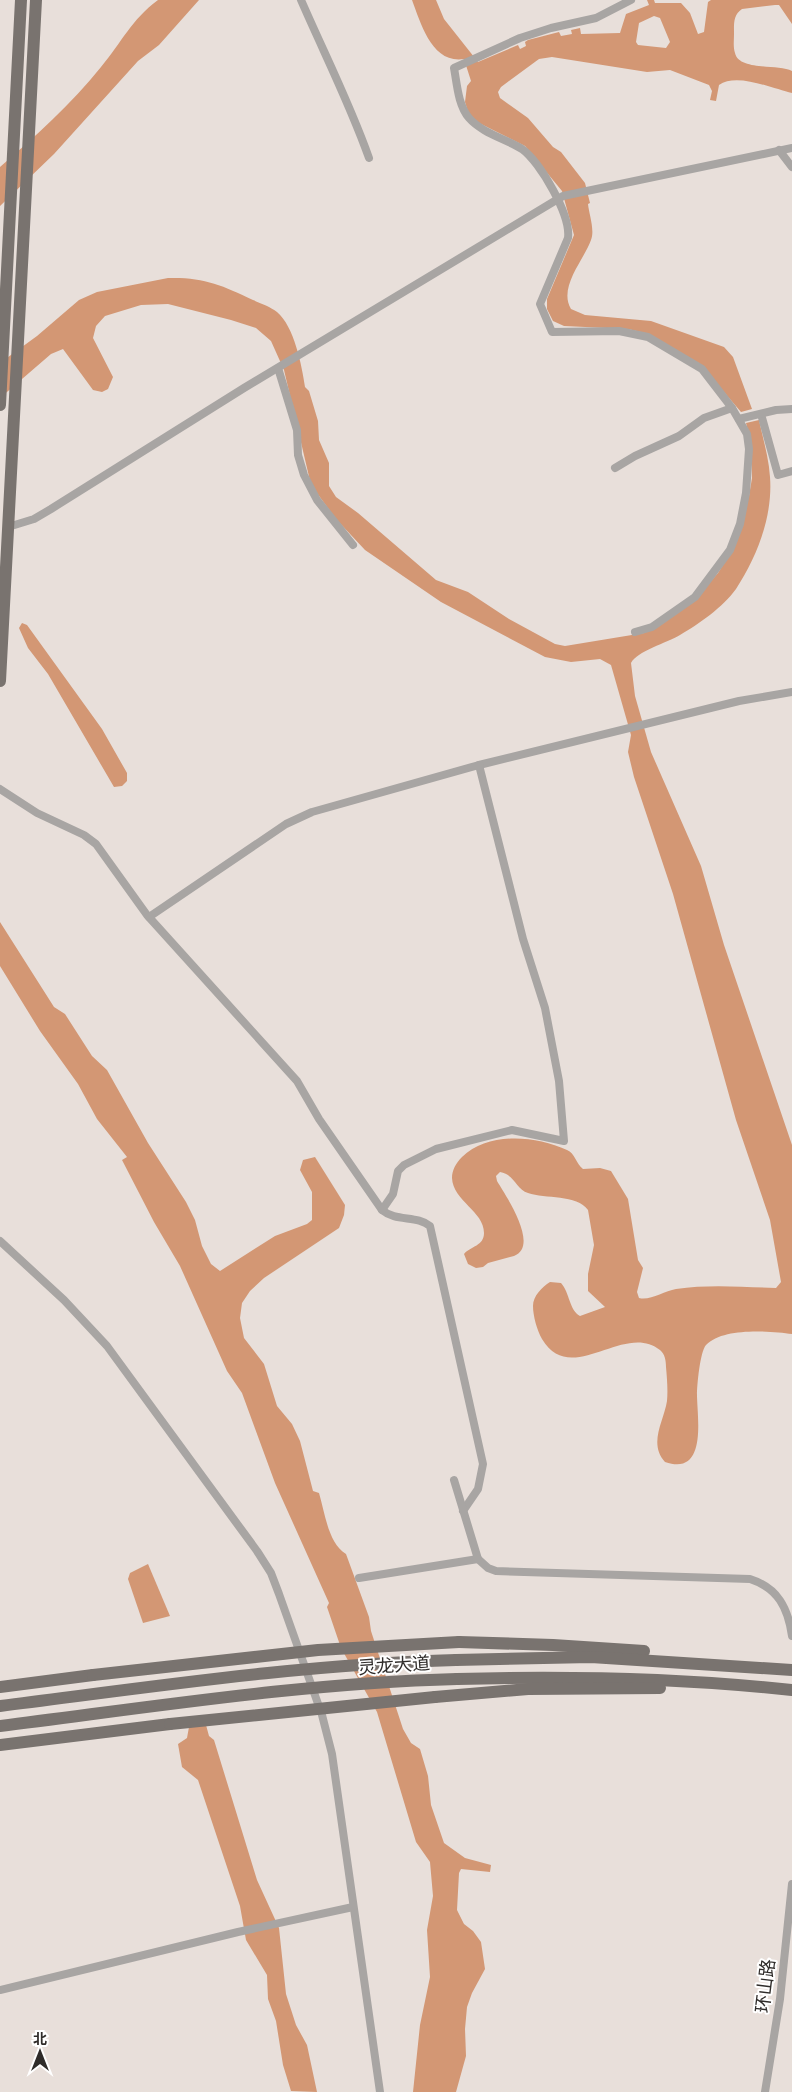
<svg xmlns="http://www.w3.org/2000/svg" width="792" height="2092" viewBox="0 0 792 2092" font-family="Merriweather,'Noto Sans SC',serif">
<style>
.water{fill:#d39774;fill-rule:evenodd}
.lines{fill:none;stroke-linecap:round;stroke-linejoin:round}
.minor{stroke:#a8a5a3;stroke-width:8}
.primary{stroke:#79736f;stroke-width:12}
.primary-bridge{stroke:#79736f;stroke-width:12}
.labels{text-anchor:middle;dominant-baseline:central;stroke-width:4;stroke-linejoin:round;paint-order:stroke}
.street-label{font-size:18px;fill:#2f2c2a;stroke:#fff}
</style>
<rect width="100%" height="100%" fill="#e8dfda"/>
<g class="water">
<path d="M 158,0 L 199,0 L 159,45 L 138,61 L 54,154 L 0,206 L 0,167 C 36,136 71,104 101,67 C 122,42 131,20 158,0 Z"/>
<path d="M 412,0 L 436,0 L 444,19 L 478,62 L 518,45 L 520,49 L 526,46 L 525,42 L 528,40 L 559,32 L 561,36 L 572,34 L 571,30 L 580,28 L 581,34 L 620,33 L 626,14 L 649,5 L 647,0 L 654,0 L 655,3 L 681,3 L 690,13 L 698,34 L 704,32 L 708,2 L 711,0 L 792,0 L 792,24 L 779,5 L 775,5 L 742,9 C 733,15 734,24 734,34 C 734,40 733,47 735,53 C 739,71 778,64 792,71 L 792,93 C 773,89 737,72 719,85 L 716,101 L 710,100 L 712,91 L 709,85 L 670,70 L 647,72 L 552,57 L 539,59 L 501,87 L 498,92 L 500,98 L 528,118 L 553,147 L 561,152 L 585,183 L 590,203 L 588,204 C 589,214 595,230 591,240 C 584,260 558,287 571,309 L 585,315 L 651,321 L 724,347 L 733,357 L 752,409 L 741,412 L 700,364 L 649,334 L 628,329 L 564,326 L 553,321 L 547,309 L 547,299 L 574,235 L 562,191 L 525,146 L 473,120 L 469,115 L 465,102 L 467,86 L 471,81 L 464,59 C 432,64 421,24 412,0 ZM 654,16 L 660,18 L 670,42 L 666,48 L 638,45 L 636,42 L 639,23 Z"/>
<path d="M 168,278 C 203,277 222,285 253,300 C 260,303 271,307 277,312 C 294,326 302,366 305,387 L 309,391 L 318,421 L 319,440 L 329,463 L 329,486 L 336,497 L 358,513 L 436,580 L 468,592 L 509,619 L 555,644 L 565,646 L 644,633 L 692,603 L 718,573 L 730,554 L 749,496 L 752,478 L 751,442 L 746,423 L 759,420 C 763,439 769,458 770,477 C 773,516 757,557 736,589 C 723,607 699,624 680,635 C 667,643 637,651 631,663 L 635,696 L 651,752 L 701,866 L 724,945 L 792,1145 L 792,1334 C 770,1331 723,1327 706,1345 C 700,1352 697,1385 697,1395 C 697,1416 708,1477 665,1462 C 648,1443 664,1421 667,1401 C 668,1390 667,1378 666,1367 C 666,1361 665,1354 660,1350 C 624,1321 571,1388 542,1339 C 537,1330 533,1316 533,1306 C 533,1296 542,1287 550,1282 L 561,1283 C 570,1293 569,1310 580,1316 L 605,1307 L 588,1291 L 588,1274 L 594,1245 L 588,1210 C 577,1194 545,1199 528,1193 C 516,1189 514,1174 500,1172 L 496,1176 L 497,1181 C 506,1196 540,1246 514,1256 L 488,1263 L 483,1267 L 476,1268 L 468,1264 L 464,1254 C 471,1246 484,1246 484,1233 C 484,1211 453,1201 452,1178 C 452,1170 456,1163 462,1157 C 488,1132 534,1135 567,1150 C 575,1153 576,1164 583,1169 L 600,1168 L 611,1171 L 628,1199 L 638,1260 L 643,1268 L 637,1292 L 639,1298 C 650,1301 664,1291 676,1289 C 709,1284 743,1287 776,1288 L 781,1282 L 770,1220 L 736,1120 L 673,894 L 634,777 L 628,752 L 631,735 L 611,665 L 600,659 L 571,662 L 545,657 L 441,602 L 365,550 L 336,519 L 311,485 L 284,370 L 271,341 L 256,328 L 231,320 L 168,304 L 141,305 L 105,316 L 96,326 L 93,338 L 113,377 L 108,389 L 102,392 L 93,390 L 63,349 L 51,354 L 0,398 L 0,363 L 37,336 L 79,300 L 97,292 Z"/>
<path d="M 22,623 L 27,625 L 102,729 L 127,773 L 127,781 L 122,786 L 114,787 L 48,674 L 28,648 L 19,628 Z"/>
<path d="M 0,922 L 54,1007 L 65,1014 L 92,1056 L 107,1070 L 148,1143 L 186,1202 L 195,1220 L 202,1246 L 211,1264 L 220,1271 L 275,1236 L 307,1224 L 312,1220 L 312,1192 L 300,1170 L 303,1160 L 315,1157 L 345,1205 L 344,1215 L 339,1228 L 264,1278 L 250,1291 L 242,1303 L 240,1318 L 244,1338 L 264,1364 L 277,1406 L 292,1424 L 300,1441 L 313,1491 L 319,1493 C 325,1513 328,1543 346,1554 L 369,1617 L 371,1631 L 403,1729 L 411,1743 L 420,1749 L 428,1776 L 431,1805 L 444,1843 L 465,1858 L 491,1865 L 490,1872 L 461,1869 L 459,1873 L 457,1910 L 464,1924 L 473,1931 L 481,1942 L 485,1969 L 472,1993 L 467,2007 L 465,2029 L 466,2056 L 456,2092 L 413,2092 L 420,2025 L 430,1977 L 427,1930 L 433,1896 L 430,1862 L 416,1842 L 377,1712 L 341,1648 L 327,1607 L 329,1603 L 275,1483 L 242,1393 L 227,1371 L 180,1266 L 154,1222 L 122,1160 L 127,1157 L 97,1119 L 78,1084 L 40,1031 L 0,966 Z"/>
<path d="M 148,1564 L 170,1616 L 143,1623 L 128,1579 L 130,1573 Z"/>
<path d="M 206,1725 L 209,1736 L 214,1740 L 257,1880 L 279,1928 L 286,1994 L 296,2025 L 307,2045 L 317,2092 L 291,2091 L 283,2065 L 276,2021 L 268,1999 L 267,1975 L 246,1940 L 240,1906 L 198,1780 L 182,1767 L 178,1744 L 187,1738 L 189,1727 Z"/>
</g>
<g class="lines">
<g class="minor">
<path d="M 301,0 C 324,53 350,104 369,158"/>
<path d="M 631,0 L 596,18 L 551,28 L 520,38 L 454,68 C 457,84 458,105 469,118 C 482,133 506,139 522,149 C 540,162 571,215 568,238 L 540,304 L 552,332 L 619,331 L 648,337 L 702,369 L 732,408 L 747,434 L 749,449 L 746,493 L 740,524 L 730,550 L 695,597 L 652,627 L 635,632"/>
<path d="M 779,150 L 792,167"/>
<path d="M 278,368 L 297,430 L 298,455 L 304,475 L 317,500 L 353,545"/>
<path d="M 761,414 L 778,475 L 792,471"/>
<path d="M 739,419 L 776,410 L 792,409"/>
<path d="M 615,468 L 635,456 L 679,436 L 704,418 L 732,408"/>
<path d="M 8,527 L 34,519 L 51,509 L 244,388 L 563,196 L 792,148"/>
<path d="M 0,789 L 37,813 L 84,835 L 96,844 L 147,915 L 297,1081 L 319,1119 L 382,1210 C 396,1222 417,1215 430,1226 L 483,1464 L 478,1489 L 463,1511"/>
<path d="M 149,917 L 286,824 L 312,812 L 479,765 L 739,701 L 792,692"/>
<path d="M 382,1210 L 393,1194 L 398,1171 L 404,1165 L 436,1149 L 512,1130 L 564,1141 L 559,1081 L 545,1008 L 523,939 L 479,765"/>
<path d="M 0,1241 L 64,1300 L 107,1346 L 257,1551 L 271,1573 L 279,1594 L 322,1715 L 332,1754 L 380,2092"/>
<path d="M 454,1480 L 478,1559 L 488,1568 L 496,1571 L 750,1579 C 778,1588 788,1608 792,1636"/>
<path d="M 359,1578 L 478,1559"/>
<path d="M 0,1990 L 238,1932 L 353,1907"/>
<path d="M 765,2092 L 780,1999 L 792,1884"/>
</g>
<g class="primary">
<path d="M 0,405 L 21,0"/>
<path d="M 0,681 L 36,0"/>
<path d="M 459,1642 L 553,1645 L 644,1651"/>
<path d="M 456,1660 L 591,1657 L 792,1670"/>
<path d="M 457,1679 C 569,1676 680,1678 792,1690"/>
<path d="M 0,1687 L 93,1675"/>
<path d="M 435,1697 L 528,1689 L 660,1688"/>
<path d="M 0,1745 L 170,1724"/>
</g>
<g class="primary-bridge">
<path d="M 93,1675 L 318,1650 L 459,1642"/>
<path d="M 0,1706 C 151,1687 304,1664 456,1660"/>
<path d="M 170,1724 L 435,1697"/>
<path d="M 0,1726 C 152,1707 304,1683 457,1679"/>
</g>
</g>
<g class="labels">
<g class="street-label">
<text transform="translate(394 1665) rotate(-4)">灵龙大道</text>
<text transform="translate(765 1986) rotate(-83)">环山路</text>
</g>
</g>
<g transform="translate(40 2052)" stroke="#ffffff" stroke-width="4" paint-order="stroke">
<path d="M0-4L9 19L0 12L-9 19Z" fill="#2f2c2a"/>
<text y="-8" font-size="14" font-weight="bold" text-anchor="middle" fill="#2f2c2a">北</text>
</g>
</svg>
